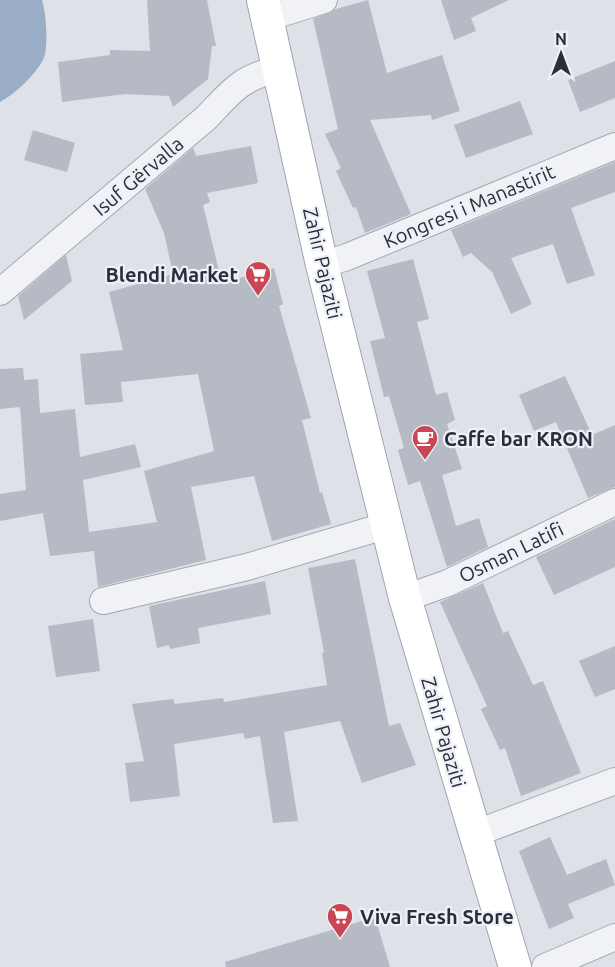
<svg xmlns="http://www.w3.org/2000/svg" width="615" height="967" viewBox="0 0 615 967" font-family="Ubuntu,sans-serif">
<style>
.water{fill:#9aadc6}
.building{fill:#b5bac4}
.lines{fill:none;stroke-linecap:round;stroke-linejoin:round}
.minor-casing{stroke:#a4a8b1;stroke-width:28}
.major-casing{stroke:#9ea5b2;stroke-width:34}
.minor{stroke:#f0f2f6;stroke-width:26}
.major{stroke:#fff;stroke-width:32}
.labels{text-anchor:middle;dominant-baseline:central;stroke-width:4.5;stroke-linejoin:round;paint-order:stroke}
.street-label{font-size:20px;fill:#282e3d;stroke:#edf0f5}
.poi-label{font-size:20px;font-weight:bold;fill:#282e3d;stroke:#edf0f5;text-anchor:start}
</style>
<rect width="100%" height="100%" fill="#dee1e7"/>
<path class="water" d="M 0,0 L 42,0 C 46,12 49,48 43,60 C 34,76 16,93 0,102 Z"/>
<g class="building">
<path d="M 147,0 L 207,0 L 216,46 L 212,46 L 208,79 L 173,107 L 169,96 L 125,94 L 62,102 L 58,62 L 110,55 L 110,50 L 150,51 Z"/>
<path d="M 368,0 L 387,73 L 442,55 L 460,111 L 432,120 L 431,115 L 370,120 L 411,214 L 365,233 L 356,207 L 353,208 L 336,171 L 341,168 L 325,134 L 338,129 L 313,19 L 336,9 Z"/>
<path d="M 441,0 L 509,0 L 471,18 L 476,31 L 454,40 Z"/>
<path d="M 615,61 L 615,98 L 580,112 L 568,80 Z"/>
<path d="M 520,101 L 533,134 L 466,158 L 454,125 Z"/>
<path d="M 33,130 L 75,143 L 67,172 L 24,160 Z"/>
<path d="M 251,146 L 258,183 L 207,193 L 210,202 L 203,205 L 222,283 L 274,268 L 283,304 L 279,306 L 311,418 L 302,420 L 320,493 L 322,492 L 331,524 L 272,541 L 254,476 L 191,487 L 206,560 L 98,587 L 94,551 L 50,556 L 43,513 L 0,521 L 0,494 L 26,490 L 20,407 L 0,409 L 0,369 L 23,368 L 24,380 L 38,379 L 40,413 L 75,409 L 80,457 L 135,444 L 141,467 L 83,480 L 89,532 L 157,522 L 144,471 L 214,451 L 198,374 L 121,382 L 123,402 L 85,405 L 80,354 L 123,350 L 109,292 L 173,274 L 164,233 L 145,189 L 193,148 L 196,156 Z"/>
<path d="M 615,162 L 615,192 L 571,208 L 595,275 L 567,284 L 553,244 L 511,258 L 532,304 L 511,314 L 492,272 L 471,253 L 463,257 L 451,230 Z"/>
<path d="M 66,255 L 72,281 L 24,320 L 18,296 Z"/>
<path d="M 413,259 L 429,319 L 417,322 L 436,395 L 447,392 L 455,420 L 447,424 L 462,469 L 442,475 L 456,526 L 479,518 L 488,547 L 447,567 L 420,481 L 408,485 L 398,450 L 404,448 L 389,396 L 384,397 L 370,341 L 385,338 L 367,271 Z"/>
<path d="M 565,376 L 592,435 L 615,425 L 615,487 L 588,498 L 556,422 L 534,431 L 519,395 Z"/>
<path d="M 615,519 L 615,567 L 554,595 L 536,557 Z"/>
<path d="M 355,559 L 389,726 L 400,723 L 416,765 L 362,783 L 340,721 L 284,732 L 298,821 L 273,823 L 260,736 L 245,739 L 243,733 L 174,744 L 180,796 L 130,802 L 125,763 L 144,761 L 132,704 L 173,699 L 175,704 L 223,698 L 224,702 L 327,685 L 322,653 L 324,652 L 308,568 Z"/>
<path d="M 265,581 L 271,614 L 198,628 L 200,643 L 170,649 L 169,645 L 157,648 L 149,606 Z"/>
<path d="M 483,583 L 503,633 L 508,631 L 533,685 L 543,681 L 581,773 L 521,796 L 505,748 L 500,750 L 481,709 L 487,706 L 440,602 Z"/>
<path d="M 93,619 L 100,671 L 56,677 L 48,626 Z"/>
<path d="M 615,646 L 615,689 L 595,697 L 579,661 Z"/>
<path d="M 550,837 L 567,875 L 606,859 L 615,885 L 568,904 L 574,918 L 549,929 L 519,851 Z"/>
<path d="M 375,917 L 390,967 L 226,967 L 225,962 Z"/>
</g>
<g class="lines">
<g class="minor-casing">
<g id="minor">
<path d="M 267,18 L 324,0"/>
<path d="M 322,265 L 347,257 L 615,146"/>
<path d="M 0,292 L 206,118 C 232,91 241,77 279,69"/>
<path d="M 405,598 L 448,583 L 615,502"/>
<path d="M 103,601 L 247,567 L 388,525"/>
<path d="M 474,834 L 615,781"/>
<path d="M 545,967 L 615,937"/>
</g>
</g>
<g class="major-casing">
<path id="major" d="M 263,0 L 322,265 L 405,598 L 515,967"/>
</g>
<use href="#minor" class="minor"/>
<use href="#major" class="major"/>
</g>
<defs>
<g id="supermarket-pin" transform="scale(1.35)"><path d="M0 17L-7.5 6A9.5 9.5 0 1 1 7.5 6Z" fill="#c94652" stroke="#edf0f5"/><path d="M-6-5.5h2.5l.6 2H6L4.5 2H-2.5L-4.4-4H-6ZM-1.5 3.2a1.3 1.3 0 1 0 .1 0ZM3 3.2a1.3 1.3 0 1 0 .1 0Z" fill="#fff"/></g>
<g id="cafe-pin" transform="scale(1.35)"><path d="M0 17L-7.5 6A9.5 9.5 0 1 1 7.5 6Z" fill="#c94652" stroke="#edf0f5"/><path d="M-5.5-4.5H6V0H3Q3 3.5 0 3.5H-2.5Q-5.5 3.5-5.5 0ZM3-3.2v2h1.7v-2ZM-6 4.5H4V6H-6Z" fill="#fff"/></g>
</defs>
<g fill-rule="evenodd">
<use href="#supermarket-pin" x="258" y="274"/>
<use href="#cafe-pin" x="425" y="438"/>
<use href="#supermarket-pin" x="340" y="916"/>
</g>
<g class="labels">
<g class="street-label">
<text transform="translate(138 176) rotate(-40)">Isuf Gërvalla</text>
<text transform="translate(469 206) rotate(-23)">Kongresi i Manastirit</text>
<text transform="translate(323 263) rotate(77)">Zahir Pajaziti</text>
<text transform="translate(511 552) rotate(-26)">Osman Latifi</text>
<text transform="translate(444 732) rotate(74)">Zahir Pajaziti</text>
</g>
<g class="poi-label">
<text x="238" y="274" text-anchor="end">Blendi Market</text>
<text x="444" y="438">Caffe bar KRON</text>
<text x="360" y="916">Viva Fresh Store</text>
</g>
</g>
<g transform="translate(561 54)" stroke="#edf0f5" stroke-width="4.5" paint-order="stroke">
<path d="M0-4.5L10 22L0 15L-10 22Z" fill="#282e3d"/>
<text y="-9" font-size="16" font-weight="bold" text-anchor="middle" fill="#282e3d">N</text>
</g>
</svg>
